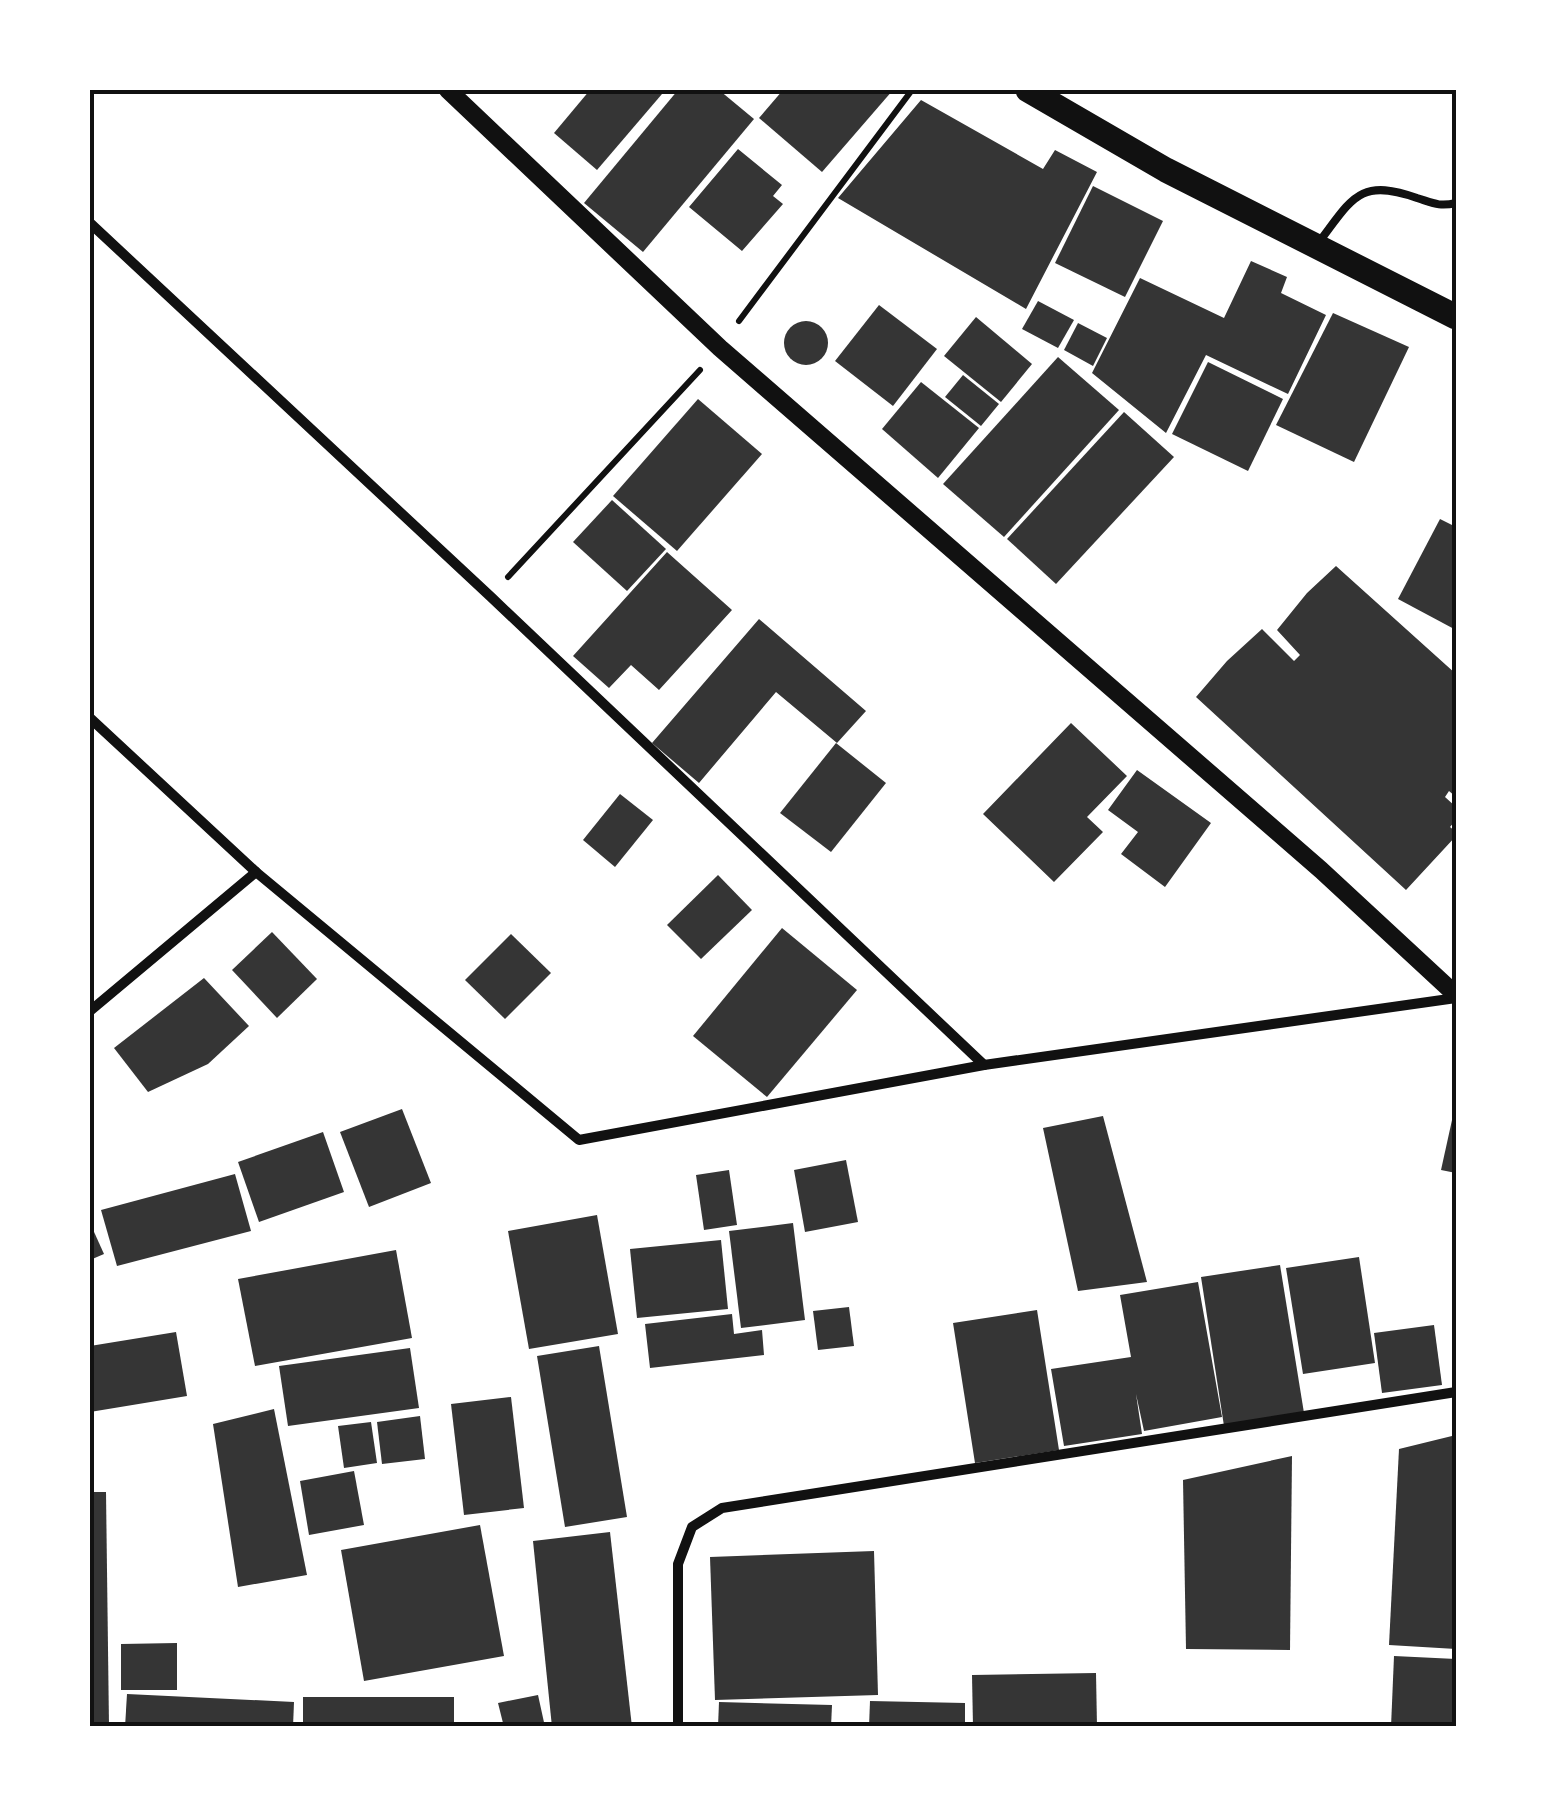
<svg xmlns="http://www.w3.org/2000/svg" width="1546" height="1817" viewBox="0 0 1546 1817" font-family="'Alegreya Sans',sans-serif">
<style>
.building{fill:#353535}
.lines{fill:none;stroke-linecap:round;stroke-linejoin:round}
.path{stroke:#111;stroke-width:6}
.service{stroke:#111;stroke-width:8}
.minor{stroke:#111;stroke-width:10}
.tertiary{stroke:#111;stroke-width:18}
.primary{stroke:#111;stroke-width:25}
.neatline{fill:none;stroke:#111;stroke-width:4}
</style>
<rect width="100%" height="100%" fill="#fff"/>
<g class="building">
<path d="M 590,90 L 657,90 L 662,94 L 597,170 L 554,133 Z"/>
<path d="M 678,90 L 719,90 L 754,119 L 643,252 L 584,203 Z"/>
<path d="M 783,90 L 893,90 L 822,172 L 759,118 Z"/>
<path d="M 921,100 L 1043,169 L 1055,150 L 1097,172 L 1026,309 L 838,198 Z"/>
<path d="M 738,149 L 782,185 L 773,196 L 783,204 L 742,251 L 689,207 Z"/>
<path d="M 1093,186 L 1163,221 L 1125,297 L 1055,263 Z"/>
<path d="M 1251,261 L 1287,277 L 1281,293 L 1326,315 L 1288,394 L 1206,355 L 1166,433 L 1092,373 L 1140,278 L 1224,318 Z"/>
<path d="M 1038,301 L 1074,320 L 1058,348 L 1022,329 Z"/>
<path d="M 879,305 L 937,349 L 893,406 L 835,361 Z"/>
<path d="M 1333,313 L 1409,347 L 1354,462 L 1276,425 Z"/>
<path d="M 976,317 L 1032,364 L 1001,402 L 944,356 Z"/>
<circle cx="806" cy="343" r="22"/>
<path d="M 1078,323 L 1107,338 L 1093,366 L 1064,350 Z"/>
<path d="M 1058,357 L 1119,410 L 1004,537 L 943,484 Z"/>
<path d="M 1208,362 L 1283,399 L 1248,471 L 1172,434 Z"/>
<path d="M 963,375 L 999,404 L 981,426 L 945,397 Z"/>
<path d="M 921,382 L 979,428 L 938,478 L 882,429 Z"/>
<path d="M 698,399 L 762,454 L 677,551 L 613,496 Z"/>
<path d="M 1124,412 L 1174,457 L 1056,584 L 1007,539 Z"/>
<path d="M 612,500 L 666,549 L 627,591 L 573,542 Z"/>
<path d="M 1440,519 L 1456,527 L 1456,630 L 1398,599 Z"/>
<path d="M 667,552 L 732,610 L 659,690 L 631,665 L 609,688 L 573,656 Z"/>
<path d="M 1336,566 L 1456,674 L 1456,797 L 1449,791 L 1445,797 L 1456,807 L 1456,820 L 1450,827 L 1456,832 L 1456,836 L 1406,890 L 1196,697 L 1227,661 L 1262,629 L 1294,661 L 1300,655 L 1277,630 L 1307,593 Z"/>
<path d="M 759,619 L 866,711 L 837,743 L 776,692 L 699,783 L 652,743 Z"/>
<path d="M 1071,723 L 1127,776 L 1087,817 L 1103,832 L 1054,882 L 983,814 Z"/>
<path d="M 836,743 L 886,783 L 831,852 L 780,813 Z"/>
<path d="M 1137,770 L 1211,823 L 1165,887 L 1121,854 L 1138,832 L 1108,810 Z"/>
<path d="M 620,794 L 653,820 L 615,867 L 583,840 Z"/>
<path d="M 718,875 L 752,910 L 701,959 L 667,925 Z"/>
<path d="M 782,928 L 857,990 L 767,1097 L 693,1036 Z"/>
<path d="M 272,932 L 317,979 L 277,1018 L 232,970 Z"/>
<path d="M 511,934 L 551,973 L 505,1019 L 465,980 Z"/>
<path d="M 204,978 L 249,1026 L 208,1064 L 148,1092 L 114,1048 Z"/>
<path d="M 402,1109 L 431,1183 L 369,1207 L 340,1132 Z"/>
<path d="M 1454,1111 L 1456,1111 L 1456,1173 L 1441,1170 Z"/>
<path d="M 1103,1116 L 1147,1282 L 1078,1291 L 1043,1128 Z"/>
<path d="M 323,1132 L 344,1192 L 259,1222 L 238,1162 Z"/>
<path d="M 846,1160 L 858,1222 L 805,1232 L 794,1170 Z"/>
<path d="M 729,1170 L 737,1225 L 704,1230 L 696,1175 Z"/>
<path d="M 235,1174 L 251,1231 L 117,1266 L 101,1210 Z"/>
<path d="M 597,1215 L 618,1334 L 529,1349 L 508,1231 Z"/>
<path d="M 90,1223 L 104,1254 L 90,1260 Z"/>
<path d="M 793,1223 L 805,1320 L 741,1328 L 729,1231 Z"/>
<path d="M 721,1240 L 728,1309 L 637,1318 L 630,1249 Z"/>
<path d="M 396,1250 L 412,1338 L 255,1366 L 238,1279 Z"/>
<path d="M 1359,1257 L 1375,1363 L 1303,1374 L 1286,1268 Z"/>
<path d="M 1280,1265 L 1304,1413 L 1224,1426 L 1201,1277 Z"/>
<path d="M 1198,1282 L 1222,1417 L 1144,1431 L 1136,1394 L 1142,1434 L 1064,1446 L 1051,1369 L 1131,1357 L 1120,1295 Z"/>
<path d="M 849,1307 L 854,1346 L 818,1350 L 813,1311 Z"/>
<path d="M 1037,1310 L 1059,1450 L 975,1463 L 953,1323 Z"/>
<path d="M 732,1314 L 734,1334 L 762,1330 L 764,1355 L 650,1368 L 645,1324 Z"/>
<path d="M 1434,1325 L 1442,1385 L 1382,1393 L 1374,1333 Z"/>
<path d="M 176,1332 L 187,1396 L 90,1412 L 90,1346 Z"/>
<path d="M 599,1346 L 627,1517 L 565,1527 L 537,1356 Z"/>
<path d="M 410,1348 L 419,1408 L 288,1426 L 279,1366 Z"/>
<path d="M 511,1397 L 524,1508 L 464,1515 L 451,1404 Z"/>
<path d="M 274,1409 L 307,1575 L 238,1587 L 213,1424 Z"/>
<path d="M 420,1416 L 425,1459 L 382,1464 L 377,1422 Z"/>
<path d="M 371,1422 L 377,1463 L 344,1468 L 338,1426 Z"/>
<path d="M 1456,1435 L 1456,1649 L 1389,1645 L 1399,1449 Z"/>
<path d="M 1292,1456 L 1290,1650 L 1186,1649 L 1183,1480 Z"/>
<path d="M 354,1471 L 364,1525 L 309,1535 L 300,1481 Z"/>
<path d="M 90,1492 L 106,1492 L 109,1727 L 90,1727 Z"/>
<path d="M 480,1525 L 504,1656 L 364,1681 L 341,1550 Z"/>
<path d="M 610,1532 L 632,1727 L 552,1727 L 533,1541 Z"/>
<path d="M 874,1551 L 878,1695 L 715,1700 L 710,1557 Z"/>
<path d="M 177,1643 L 177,1690 L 121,1690 L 121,1644 Z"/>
<path d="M 1394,1656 L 1456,1659 L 1456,1727 L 1391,1727 Z"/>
<path d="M 1096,1673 L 1097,1727 L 973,1727 L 972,1675 Z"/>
<path d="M 127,1694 L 294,1702 L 293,1727 L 125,1727 Z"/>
<path d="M 538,1695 L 545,1727 L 504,1727 L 498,1703 Z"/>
<rect x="303" y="1697" width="151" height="30"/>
<path d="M 870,1701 L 965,1703 L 965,1727 L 869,1727 Z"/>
<path d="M 719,1702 L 832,1705 L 831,1727 L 718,1727 Z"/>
</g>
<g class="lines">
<g class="path">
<path d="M 739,321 L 912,90"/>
<path d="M 508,577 L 700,370"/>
</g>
<path class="service" d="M 1319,242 C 1352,199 1359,177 1417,198 C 1433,203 1439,207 1456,203"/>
<g class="minor">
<path d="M 90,223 L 491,597 L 984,1065"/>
<path d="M 90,718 L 256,872 L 579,1140 L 984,1065 L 1456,998"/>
<path d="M 90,1011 L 256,872"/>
<path d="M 678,1727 L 678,1564 L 692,1527 L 722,1508 L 1456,1392"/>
</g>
<path class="tertiary" d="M 448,90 L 720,348 L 1321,870 L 1456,995"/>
<path class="primary" d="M 1028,90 L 1166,170 L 1456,317"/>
</g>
<rect width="1546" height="1817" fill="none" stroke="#ffffff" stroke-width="185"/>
<rect x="92" y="92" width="1362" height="1632" class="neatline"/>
</svg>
